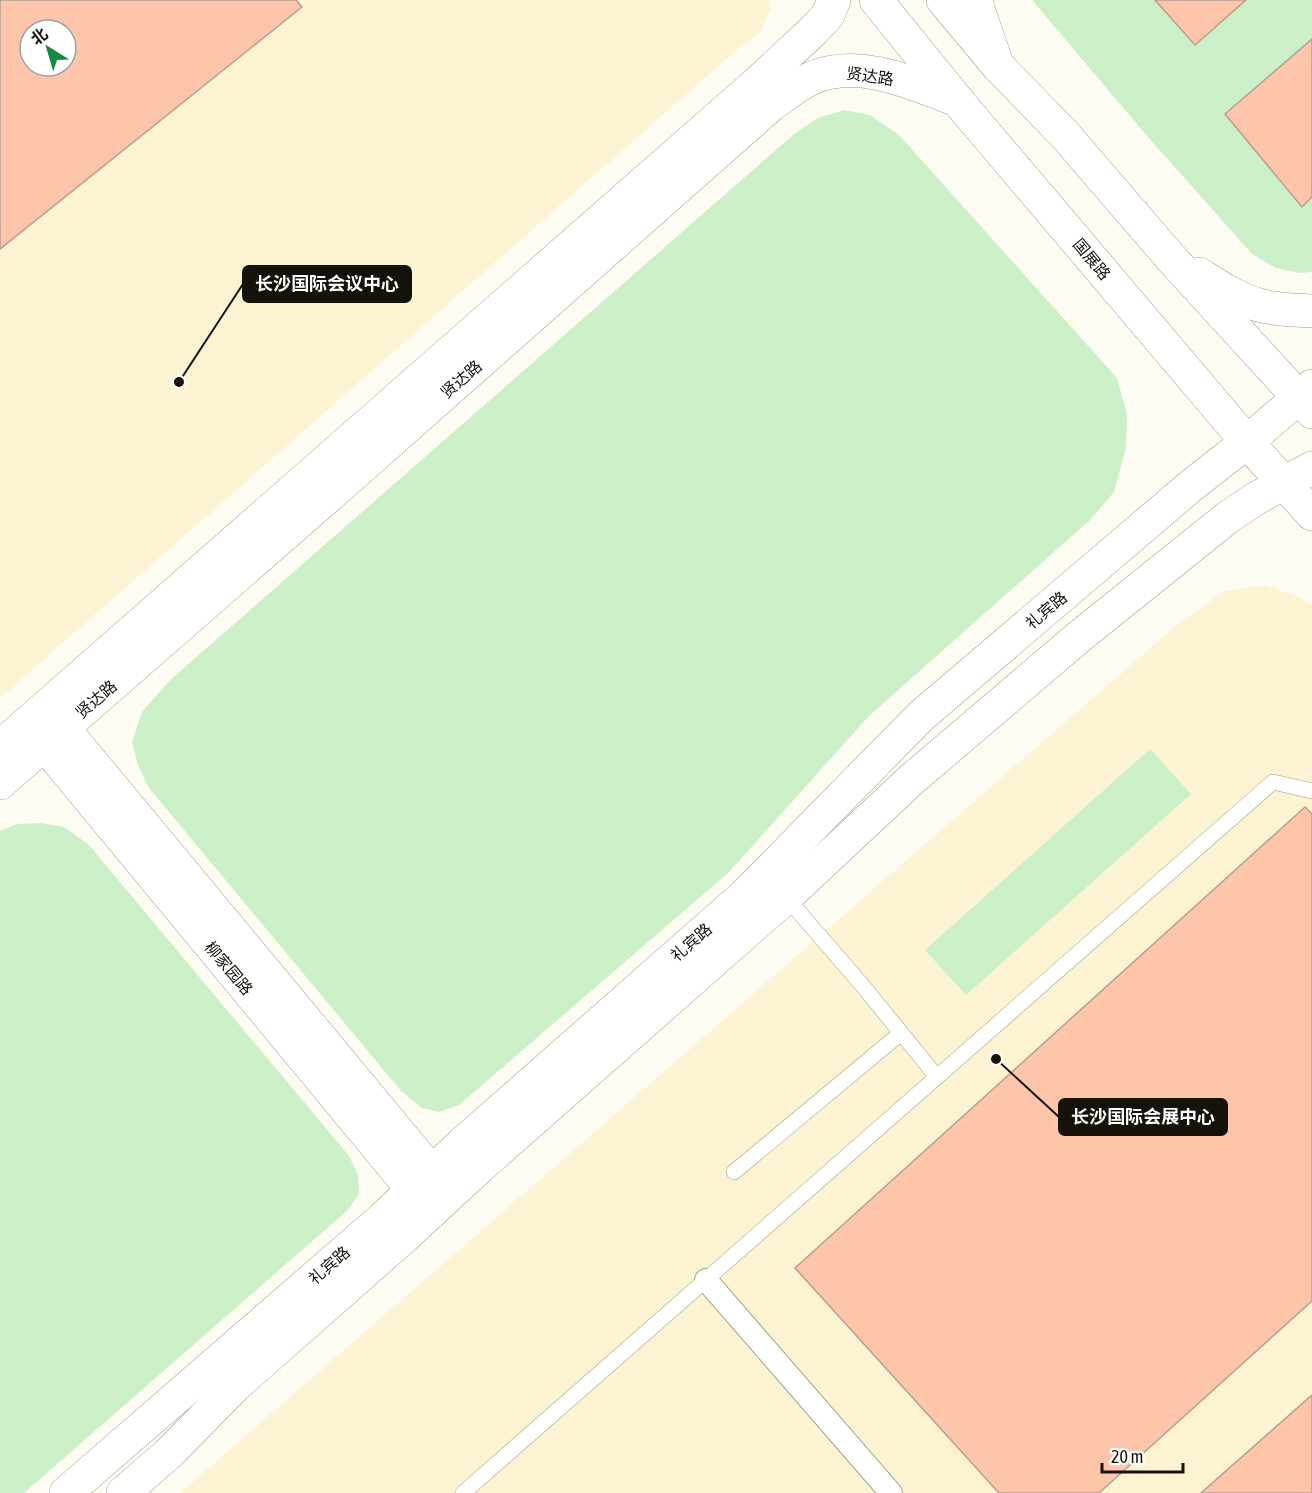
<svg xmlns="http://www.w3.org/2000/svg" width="1312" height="1493" viewBox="0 0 1312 1493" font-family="'Asap Condensed','Noto Sans SC',sans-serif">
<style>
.built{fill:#fcf3d2;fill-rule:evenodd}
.green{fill:#cbefc7}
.building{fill:#fdc6ab;stroke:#b79e92;stroke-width:1.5;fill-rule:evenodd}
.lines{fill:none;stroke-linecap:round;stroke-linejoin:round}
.service-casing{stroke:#a29c85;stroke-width:16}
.pedestrian-casing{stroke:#a29c85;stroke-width:24}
.tertiary-casing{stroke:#a29c85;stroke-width:34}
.secondary-casing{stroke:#a29c85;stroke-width:34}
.primary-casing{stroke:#a29c85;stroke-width:34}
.service{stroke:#fff;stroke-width:15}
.pedestrian{stroke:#fff;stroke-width:22}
.tertiary{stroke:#fff;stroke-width:33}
.secondary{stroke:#fff;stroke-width:33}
.primary{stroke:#fff;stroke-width:33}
.labels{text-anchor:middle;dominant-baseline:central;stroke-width:4.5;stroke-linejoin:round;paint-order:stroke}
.street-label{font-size:16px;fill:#141209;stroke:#fff}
.leader{fill:none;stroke:#141209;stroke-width:2}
.callout-dot{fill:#141209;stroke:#fff;stroke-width:2}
.callout{fill:#141209;stroke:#141209;stroke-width:2}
.callout-label{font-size:18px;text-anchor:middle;font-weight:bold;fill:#fff}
</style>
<rect width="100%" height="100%" fill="#fefcf2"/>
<g class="built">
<path d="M 0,0 L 768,0 L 770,9 L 761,31 L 733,53 L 0,698 ZM 30,30 L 66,30 L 66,66 L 30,66 Z"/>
<path d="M 1266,585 L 1303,599 L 1312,606 L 1312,1493 L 180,1493 L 1178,624 L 1225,591 Z"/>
</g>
<g class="green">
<path d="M 1032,0 L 1312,0 L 1312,272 L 1300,273 L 1276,268 L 1252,254 L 1148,137 Z"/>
<path d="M 844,110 L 870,115 L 899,135 L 1117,378 L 1127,414 L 1126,448 L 1114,492 L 1090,520 L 869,716 L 728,873 L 459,1105 L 439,1112 L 422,1108 L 401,1091 L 149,788 L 138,765 L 132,742 L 142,712 L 170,680 L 794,134 L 818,118 Z"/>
<path d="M 1150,749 L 1191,794 L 966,995 L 925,950 Z"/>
<path d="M 40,823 L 64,827 L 89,845 L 349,1156 L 358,1175 L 359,1194 L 349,1209 L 24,1493 L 0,1493 L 0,831 L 17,824 Z"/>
</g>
<g class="building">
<path d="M 0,0 L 296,0 L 302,7 L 0,249 ZM 30,30 L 66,30 L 66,66 L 30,66 Z"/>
<path d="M 1155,0 L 1246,0 L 1195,45 Z"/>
<path d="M 1312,39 L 1312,197 L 1302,207 L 1225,114 Z"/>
<path d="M 1305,807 L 1312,814 L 1312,1301 L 1099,1493 L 999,1493 L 795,1268 Z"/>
<path d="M 1312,1395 L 1312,1493 L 1201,1493 Z"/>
</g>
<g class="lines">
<g class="service-casing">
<g id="service">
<path d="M 786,897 L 862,985 L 937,1077"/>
<path d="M 734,1172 L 901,1033"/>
<path d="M 463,1493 L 1273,782 L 1312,791"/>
</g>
</g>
<g class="pedestrian-casing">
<path id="pedestrian" d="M 706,1280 L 891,1493"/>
</g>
<g class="tertiary-casing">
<g id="tertiary">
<path d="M 977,0 L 977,6 L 997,64"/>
<path d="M 49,711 L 449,1193"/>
<path d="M 30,727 L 431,1212"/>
<path d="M 0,747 L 756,84 L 814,30 L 828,15 L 834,0"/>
<path d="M 0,783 L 339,487 L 771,105 C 784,96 796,86 810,79 C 857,57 912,83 957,100"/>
</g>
</g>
<g class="secondary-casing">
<g id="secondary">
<path d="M 876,0 L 957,100 L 1247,442 L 1312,514"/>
<path d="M 943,0 L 998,66 L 1065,135 L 1171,258 L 1312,412"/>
<path d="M 1199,274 C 1218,286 1237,299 1259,305 C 1276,310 1295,310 1312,311"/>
</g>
</g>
<g class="primary-casing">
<g id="primary">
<path d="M 66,1493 L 382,1219 L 463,1143 L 745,895 L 921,716 L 1192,485 L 1247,442 L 1312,386"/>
<path d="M 123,1493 L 168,1454 L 236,1385 L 404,1237 L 483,1164 L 786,897 L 911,780 L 1080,636 L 1227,518 L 1255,499 L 1312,468"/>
</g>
</g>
<use href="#service" class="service"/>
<use href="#pedestrian" class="pedestrian"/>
<use href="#tertiary" class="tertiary"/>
<use href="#secondary" class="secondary"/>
<use href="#primary" class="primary"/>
</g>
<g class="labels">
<g class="street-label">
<text transform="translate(870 76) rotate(8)">贤达路</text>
<text transform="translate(1092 259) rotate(50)">国展路</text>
<text transform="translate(461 379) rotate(-41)">贤达路</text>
<text transform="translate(1046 610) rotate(-40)">礼宾路</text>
<text transform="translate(96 699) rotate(-41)">贤达路</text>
<text transform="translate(691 942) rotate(-41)">礼宾路</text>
<text transform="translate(229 968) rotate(50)">柳家园路</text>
<text transform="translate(329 1265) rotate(-41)">礼宾路</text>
</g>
</g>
<path class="leader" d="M179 382L243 284M996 1059L1059 1117"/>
<g class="callout-dot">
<circle cx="179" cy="382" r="6"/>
<circle cx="996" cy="1059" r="6"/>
</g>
<g class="callout">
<rect x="243" y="266" width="168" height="36" rx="6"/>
<rect x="1059" y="1099" width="168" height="36" rx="6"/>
</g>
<g class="callout-label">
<text x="327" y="290">长沙国际会议中心</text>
<text x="1143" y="1123">长沙国际会展中心</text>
</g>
<g transform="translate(48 48) rotate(323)"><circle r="28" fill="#ffffff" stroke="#a1a09d" stroke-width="1.5"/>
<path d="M0-4.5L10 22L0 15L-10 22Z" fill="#148a43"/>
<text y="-9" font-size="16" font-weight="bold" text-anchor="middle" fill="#141209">北</text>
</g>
<path d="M1102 1463v9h81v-9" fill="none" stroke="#141209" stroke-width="3"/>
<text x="1111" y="1463" font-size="18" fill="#141209" stroke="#ffffff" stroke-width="4.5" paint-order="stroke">20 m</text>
</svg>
